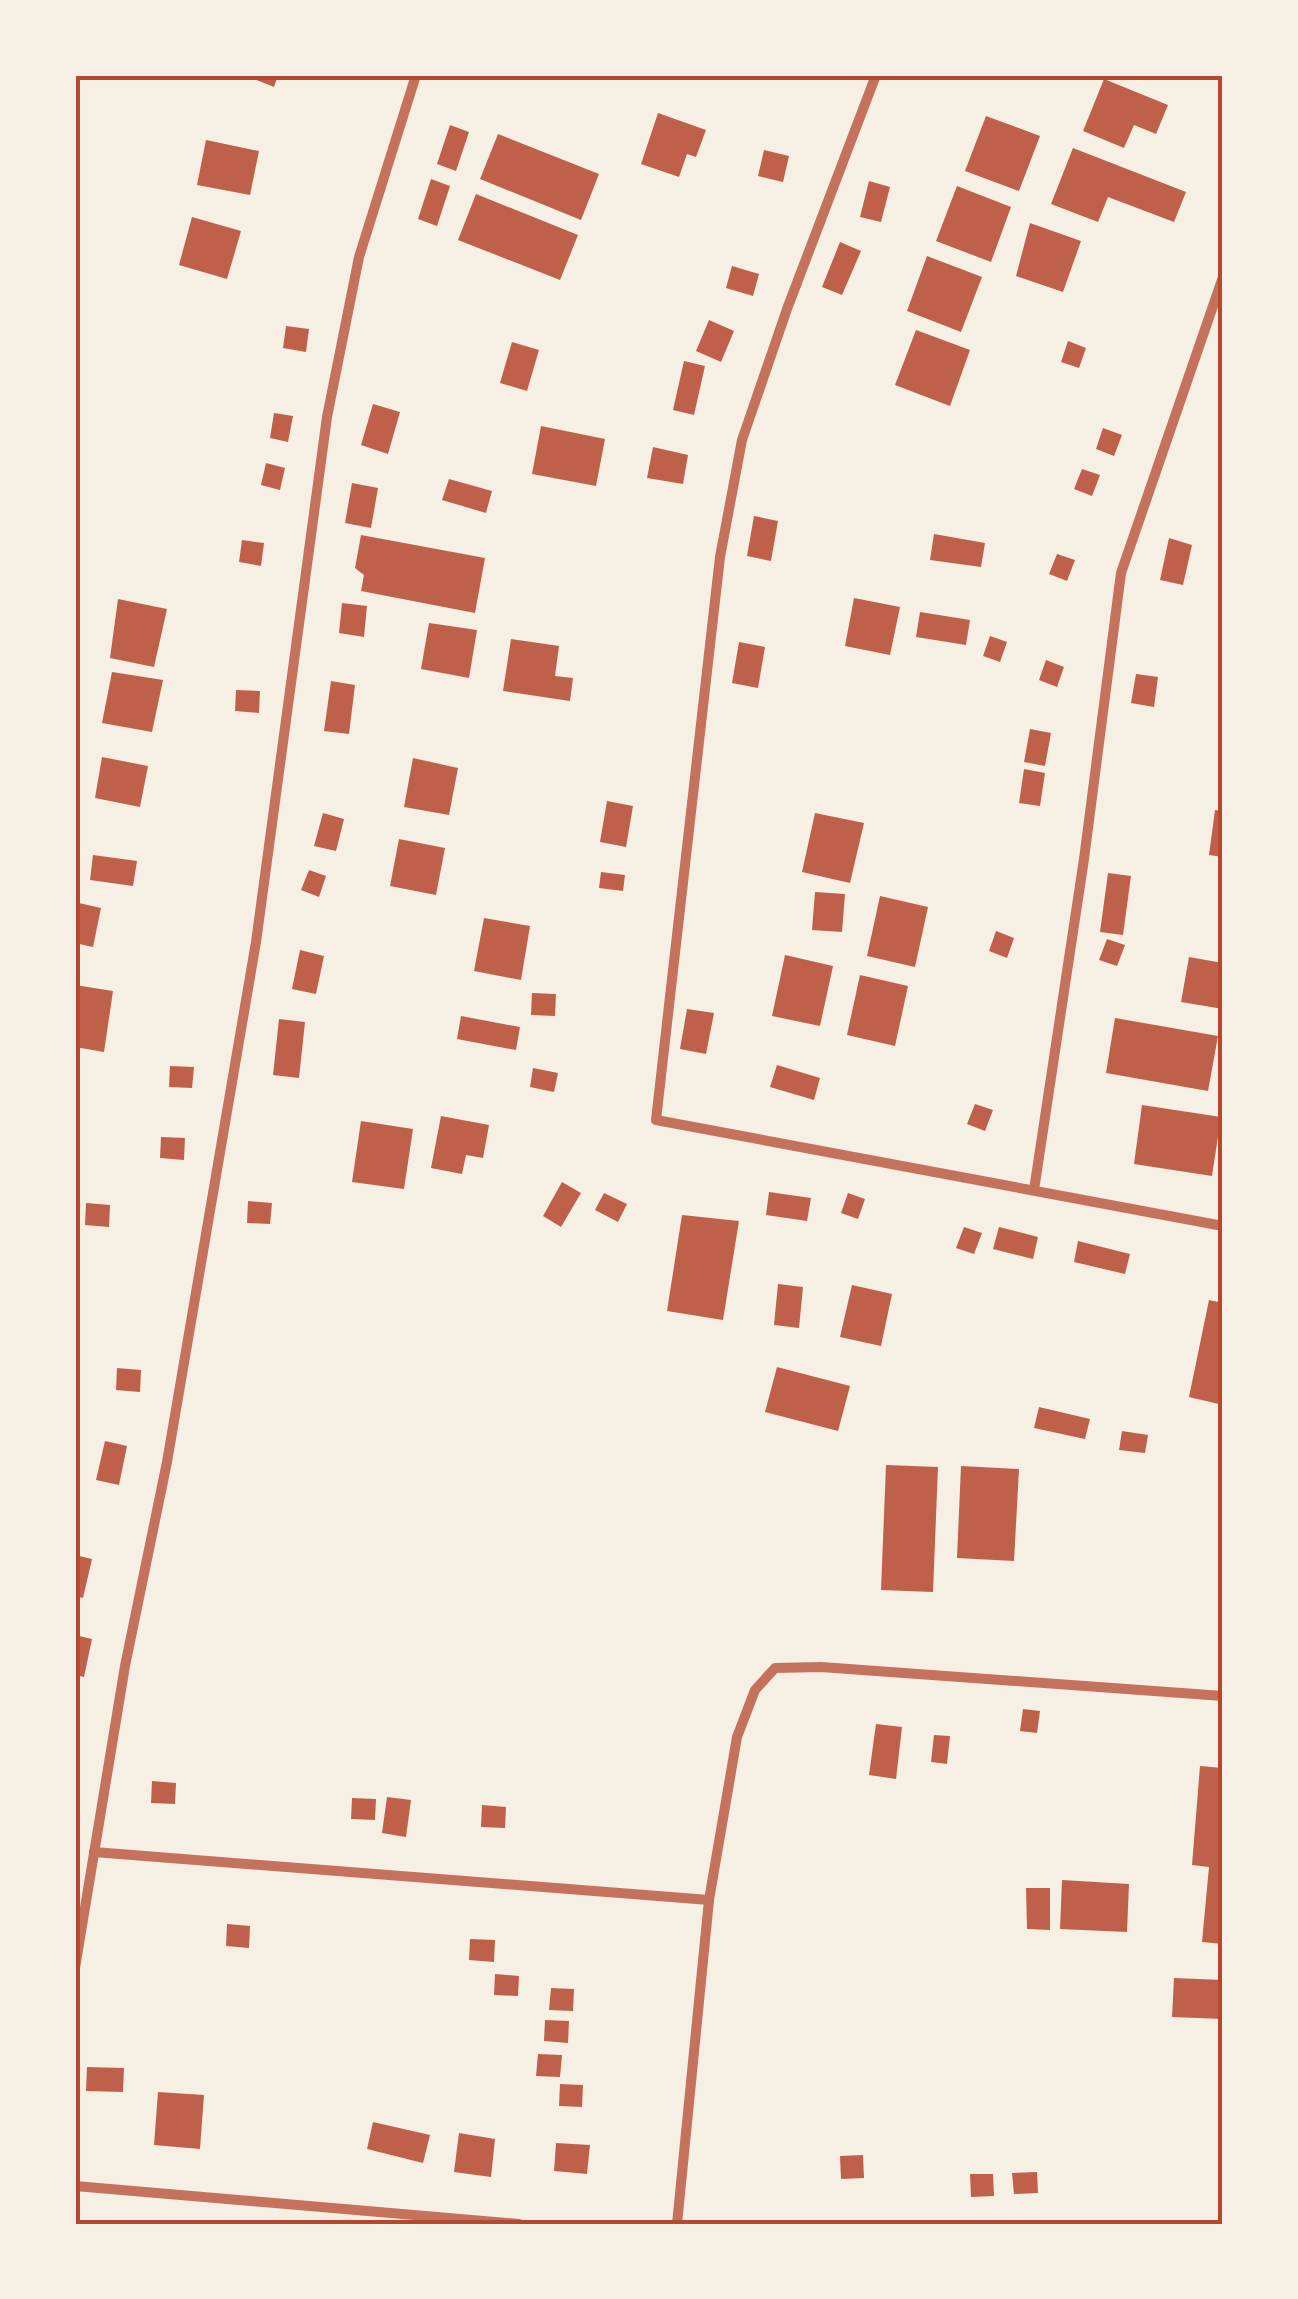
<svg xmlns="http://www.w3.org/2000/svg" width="1298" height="2299" viewBox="0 0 1298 2299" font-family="Figtree,sans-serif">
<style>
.building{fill:#bf614a}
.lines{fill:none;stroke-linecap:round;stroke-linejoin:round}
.minor{stroke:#c5725c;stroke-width:10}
.neatline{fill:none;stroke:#b5482f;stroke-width:4}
</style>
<rect width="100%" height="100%" fill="#f6efe4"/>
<g class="building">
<path d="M 244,75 L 278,75 L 274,87 Z"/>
<path d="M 1104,79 L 1168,105 L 1156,134 L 1134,125 L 1124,148 L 1083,131 Z"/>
<path d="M 658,113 L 706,130 L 696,157 L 687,154 L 679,177 L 641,164 Z"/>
<path d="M 986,116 L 1040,136 L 1019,191 L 965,171 Z"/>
<path d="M 450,125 L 469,132 L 456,171 L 437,164 Z"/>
<path d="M 498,134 L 599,174 L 581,220 L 480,179 Z"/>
<path d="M 206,140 L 259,151 L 250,195 L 197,185 Z"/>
<path d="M 1073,148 L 1186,192 L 1174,222 L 1108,197 L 1098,222 L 1051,204 Z"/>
<path d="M 764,150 L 789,156 L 783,182 L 758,176 Z"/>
<path d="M 431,179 L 450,186 L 437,226 L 418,219 Z"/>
<path d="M 869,181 L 890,187 L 881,222 L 860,217 Z"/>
<path d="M 957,186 L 1011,207 L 991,262 L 936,241 Z"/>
<path d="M 476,194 L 578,235 L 560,280 L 458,240 Z"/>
<path d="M 192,217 L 241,231 L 227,279 L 179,265 Z"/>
<path d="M 1030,223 L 1081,241 L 1063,292 L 1016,276 Z"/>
<path d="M 840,242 L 861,251 L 842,295 L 822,287 Z"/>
<path d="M 927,256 L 982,277 L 961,332 L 907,311 Z"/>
<path d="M 732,266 L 759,274 L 753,296 L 726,288 Z"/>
<path d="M 709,320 L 734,331 L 721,362 L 696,351 Z"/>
<path d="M 286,326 L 309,329 L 306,352 L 283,348 Z"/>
<path d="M 916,330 L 970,350 L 950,406 L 895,385 Z"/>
<path d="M 1068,341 L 1086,348 L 1079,368 L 1061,362 Z"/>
<path d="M 512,342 L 539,350 L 527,391 L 500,383 Z"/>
<path d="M 684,361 L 705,366 L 694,415 L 673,410 Z"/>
<path d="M 373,404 L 400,412 L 388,454 L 361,445 Z"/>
<path d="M 274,413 L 293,416 L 288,442 L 270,438 Z"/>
<path d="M 541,426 L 605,439 L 596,486 L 532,474 Z"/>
<path d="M 1103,428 L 1122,435 L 1114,456 L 1096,449 Z"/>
<path d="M 653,447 L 688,455 L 683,484 L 647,478 Z"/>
<path d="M 266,463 L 285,468 L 280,490 L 261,485 Z"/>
<path d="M 1082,469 L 1100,475 L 1092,496 L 1074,489 Z"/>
<path d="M 449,479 L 492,491 L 486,513 L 442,500 Z"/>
<path d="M 352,483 L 378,488 L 371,528 L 345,523 Z"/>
<path d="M 754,516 L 778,521 L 771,561 L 747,556 Z"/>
<path d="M 934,534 L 985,543 L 981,567 L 930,560 Z"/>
<path d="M 361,535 L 485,558 L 475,613 L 361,591 L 364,575 L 355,568 Z"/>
<path d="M 1169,538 L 1192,545 L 1183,585 L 1160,580 Z"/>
<path d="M 242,540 L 264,543 L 261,566 L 239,562 Z"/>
<path d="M 1057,554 L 1075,560 L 1067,581 L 1049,574 Z"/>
<path d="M 854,598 L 900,607 L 890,655 L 845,646 Z"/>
<path d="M 118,599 L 167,609 L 154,667 L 110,658 Z"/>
<path d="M 342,603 L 367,606 L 364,637 L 339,633 Z"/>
<path d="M 920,612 L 970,620 L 966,645 L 916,637 Z"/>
<path d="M 429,623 L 477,630 L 469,678 L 421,669 Z"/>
<path d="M 990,636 L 1007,642 L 1000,662 L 983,656 Z"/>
<path d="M 511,639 L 559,646 L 555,676 L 573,678 L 570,701 L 503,691 Z"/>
<path d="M 739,642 L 765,647 L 758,688 L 732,683 Z"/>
<path d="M 1046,660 L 1064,667 L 1057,687 L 1039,680 Z"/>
<path d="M 112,672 L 163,680 L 152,732 L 102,723 Z"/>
<path d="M 1136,674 L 1158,677 L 1154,707 L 1131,703 Z"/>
<path d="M 331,681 L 355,685 L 349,734 L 324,731 Z"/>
<path d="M 236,690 L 260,691 L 259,713 L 235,711 Z"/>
<path d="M 1030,729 L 1051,733 L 1045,766 L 1024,762 Z"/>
<path d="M 102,757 L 148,766 L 140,807 L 95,798 Z"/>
<path d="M 413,758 L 458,768 L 449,815 L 404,807 Z"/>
<path d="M 1024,769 L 1045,773 L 1040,806 L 1019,803 Z"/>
<path d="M 607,801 L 633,806 L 626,847 L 600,842 Z"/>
<path d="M 1215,810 L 1223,811 L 1223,857 L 1209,855 Z"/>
<path d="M 323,813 L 344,819 L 336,851 L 314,846 Z"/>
<path d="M 815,813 L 864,823 L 850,883 L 802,872 Z"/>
<path d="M 399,839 L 445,848 L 436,895 L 390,886 Z"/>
<path d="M 93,855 L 137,861 L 133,886 L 90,880 Z"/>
<path d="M 309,870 L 326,876 L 319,897 L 301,890 Z"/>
<path d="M 601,872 L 625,875 L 623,891 L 599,888 Z"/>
<path d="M 1108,873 L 1131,876 L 1123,935 L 1100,932 Z"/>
<path d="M 815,892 L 845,894 L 842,932 L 812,930 Z"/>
<path d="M 880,896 L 928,907 L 915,967 L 867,956 Z"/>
<path d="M 79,903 L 101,908 L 93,947 L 75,943 Z"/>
<path d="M 484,918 L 530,926 L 521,980 L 474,971 Z"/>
<path d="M 996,931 L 1014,938 L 1007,958 L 989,951 Z"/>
<path d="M 1107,939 L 1125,945 L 1117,966 L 1099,960 Z"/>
<path d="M 300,950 L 324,956 L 316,994 L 292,989 Z"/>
<path d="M 785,955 L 833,966 L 820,1026 L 772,1016 Z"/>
<path d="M 1189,957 L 1223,963 L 1223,1009 L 1181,1002 Z"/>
<path d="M 860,975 L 908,986 L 895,1046 L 847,1035 Z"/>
<path d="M 75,985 L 113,991 L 104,1052 L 75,1047 Z"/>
<path d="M 532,993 L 556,994 L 555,1016 L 531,1015 Z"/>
<path d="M 687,1009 L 714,1013 L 706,1054 L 680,1049 Z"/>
<path d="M 461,1016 L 520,1027 L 516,1050 L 457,1039 Z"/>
<path d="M 1115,1018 L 1218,1036 L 1208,1091 L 1106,1073 Z"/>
<path d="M 279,1019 L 305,1022 L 299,1078 L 273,1075 Z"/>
<path d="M 777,1065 L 820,1078 L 814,1100 L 770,1087 Z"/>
<path d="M 170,1066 L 194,1067 L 192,1088 L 169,1087 Z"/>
<path d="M 533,1068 L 558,1073 L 554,1092 L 530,1087 Z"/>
<path d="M 975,1104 L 993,1110 L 985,1131 L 967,1124 Z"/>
<path d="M 1142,1105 L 1221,1117 L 1212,1176 L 1134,1164 Z"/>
<path d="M 441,1116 L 489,1125 L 483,1158 L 466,1155 L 462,1174 L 431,1168 Z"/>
<path d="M 361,1121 L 413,1129 L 404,1189 L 352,1182 Z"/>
<path d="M 161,1137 L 185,1138 L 184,1160 L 160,1158 Z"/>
<path d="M 562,1182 L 581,1193 L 561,1227 L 543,1216 Z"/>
<path d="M 769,1192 L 811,1198 L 807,1221 L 766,1215 Z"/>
<path d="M 604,1193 L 627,1204 L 618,1222 L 595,1210 Z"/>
<path d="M 848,1193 L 865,1199 L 858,1219 L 841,1213 Z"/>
<path d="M 248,1201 L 272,1203 L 270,1224 L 247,1223 Z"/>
<path d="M 86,1203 L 110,1205 L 109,1227 L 85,1225 Z"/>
<path d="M 682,1215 L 739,1221 L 723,1320 L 667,1311 Z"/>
<path d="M 964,1227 L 982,1233 L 974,1254 L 956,1248 Z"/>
<path d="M 999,1227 L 1038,1237 L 1033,1259 L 993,1249 Z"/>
<path d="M 1078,1241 L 1130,1254 L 1125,1274 L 1074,1262 Z"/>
<path d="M 778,1284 L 803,1287 L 799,1328 L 774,1325 Z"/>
<path d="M 852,1285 L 892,1294 L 881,1346 L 840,1337 Z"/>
<path d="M 1209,1300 L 1223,1303 L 1223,1405 L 1189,1397 Z"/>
<path d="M 777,1367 L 850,1386 L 838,1431 L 765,1412 Z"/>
<path d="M 117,1368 L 141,1370 L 140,1392 L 116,1390 Z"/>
<path d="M 1039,1407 L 1090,1419 L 1085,1439 L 1034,1428 Z"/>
<path d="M 1122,1431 L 1148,1435 L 1145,1453 L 1119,1450 Z"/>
<path d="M 105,1441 L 127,1446 L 119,1485 L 96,1480 Z"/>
<path d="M 886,1465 L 938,1467 L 933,1592 L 881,1590 Z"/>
<path d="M 961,1466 L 1019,1469 L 1014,1561 L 957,1558 Z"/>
<path d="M 75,1555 L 92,1559 L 83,1598 L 75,1596 Z"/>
<path d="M 75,1635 L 92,1639 L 84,1677 L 75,1675 Z"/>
<path d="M 1023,1709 L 1040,1711 L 1037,1733 L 1020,1731 Z"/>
<path d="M 876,1724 L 902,1727 L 896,1779 L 869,1775 Z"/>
<path d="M 934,1735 L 950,1736 L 947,1764 L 931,1762 Z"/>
<path d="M 1200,1766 L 1223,1768 L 1223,1944 L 1202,1942 L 1209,1867 L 1192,1865 Z"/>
<path d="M 152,1781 L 176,1783 L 175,1804 L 151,1803 Z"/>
<path d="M 387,1797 L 411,1800 L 406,1837 L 382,1833 Z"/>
<path d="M 352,1798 L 376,1799 L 375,1820 L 351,1819 Z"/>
<path d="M 482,1805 L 506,1807 L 505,1828 L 481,1827 Z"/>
<path d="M 1062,1880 L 1129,1884 L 1127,1932 L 1060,1929 Z"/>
<path d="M 1026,1888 L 1050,1888 L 1050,1930 L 1027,1929 Z"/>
<path d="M 227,1924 L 250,1926 L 249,1948 L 226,1946 Z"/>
<path d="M 470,1939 L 495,1940 L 494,1962 L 469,1960 Z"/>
<path d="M 495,1974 L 519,1976 L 518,1996 L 494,1995 Z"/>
<path d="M 1174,1978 L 1223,1980 L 1223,2019 L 1172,2017 Z"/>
<path d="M 551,1988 L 574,1989 L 573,2011 L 549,2010 Z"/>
<path d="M 545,2020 L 569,2021 L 568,2043 L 544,2041 Z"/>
<path d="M 538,2054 L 562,2055 L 560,2077 L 536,2076 Z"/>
<path d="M 87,2067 L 124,2068 L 123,2092 L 86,2091 Z"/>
<path d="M 560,2084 L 583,2085 L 582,2107 L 559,2106 Z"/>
<path d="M 158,2092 L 204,2095 L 200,2149 L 154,2145 Z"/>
<path d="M 373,2122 L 430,2135 L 423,2163 L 367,2149 Z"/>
<path d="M 459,2133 L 495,2139 L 491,2177 L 454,2172 Z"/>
<path d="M 556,2143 L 590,2145 L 587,2174 L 554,2171 Z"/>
<path d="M 863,2155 L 864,2178 L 841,2179 L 840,2156 Z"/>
<path d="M 1037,2172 L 1038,2193 L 1014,2194 L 1012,2173 Z"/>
<path d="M 970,2174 L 993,2174 L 994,2196 L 971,2197 Z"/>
</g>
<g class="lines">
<g class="minor">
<path d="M 876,75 L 787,309 L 742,440 L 720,557 L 656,1120 L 1223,1226"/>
<path d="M 1034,1190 L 1084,859 L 1121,573 L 1223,277"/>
<path d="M 94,1852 L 709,1900"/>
<path d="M 75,1968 L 125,1666 L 167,1462 L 256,942 L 327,417 L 359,257 L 416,75"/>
<path d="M 75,2186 L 519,2224"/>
<path d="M 677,2224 L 709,1900 L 737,1737 L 755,1690 L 775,1668 L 821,1667 L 1223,1696"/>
</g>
</g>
<rect width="1298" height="2299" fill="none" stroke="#f6efe4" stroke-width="155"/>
<rect x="78" y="78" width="1142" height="2144" class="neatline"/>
</svg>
